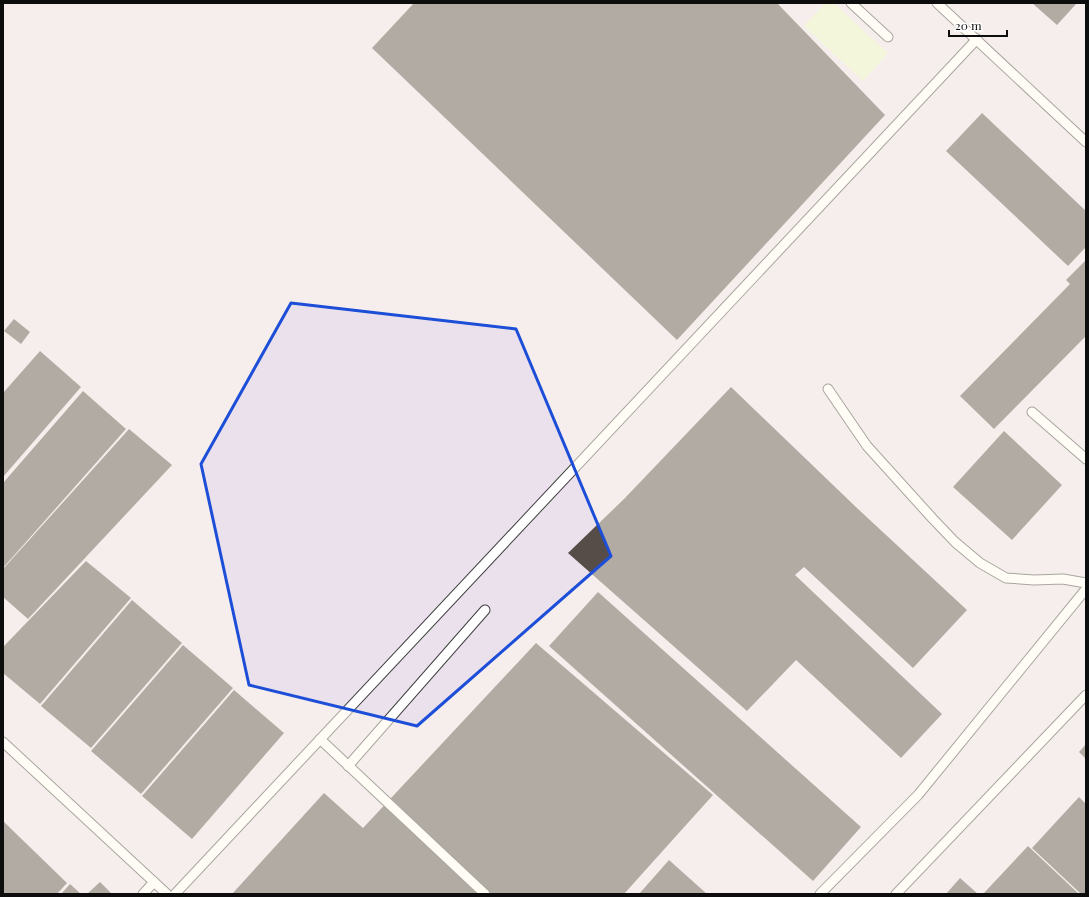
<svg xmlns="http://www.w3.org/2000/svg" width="1089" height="897" viewBox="0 0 1089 897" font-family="'Playfair Display',serif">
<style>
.industrial{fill:#eae1ec}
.pitch{fill:#e6f2c8}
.building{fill:#564d49}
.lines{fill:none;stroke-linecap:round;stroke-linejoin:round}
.lane-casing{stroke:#404040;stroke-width:11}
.lane{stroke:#fff;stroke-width:9}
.marked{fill:none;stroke:#1d4ed8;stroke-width:3;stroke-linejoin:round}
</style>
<rect width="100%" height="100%" fill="#fffaed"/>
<rect class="industrial" x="3" y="3" width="1083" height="891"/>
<path class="pitch" d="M 825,3 L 834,3 L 888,53 L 863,81 L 804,26 Z"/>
<g class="building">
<path d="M 414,3 L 777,3 L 885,115 L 677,340 L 372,48 Z"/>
<path d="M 1032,3 L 1077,3 L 1057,25 Z"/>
<path d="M 982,113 L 1086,211 L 1086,247 L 1068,266 L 946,151 Z"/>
<path d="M 1086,260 L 1086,336 L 994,429 L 960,396 L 1070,284 L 1066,280 Z"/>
<path d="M 14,319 L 30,332 L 21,344 L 4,331 Z"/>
<path d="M 40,351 L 81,387 L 3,477 L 3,393 Z"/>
<path d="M 731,387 L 858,509 L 967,610 L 913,668 L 804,567 L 795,575 L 942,714 L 901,758 L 796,660 L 747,711 L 568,553 L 624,499 Z"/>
<path d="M 83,391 L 126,429 L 3,568 L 3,483 Z"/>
<path d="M 129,429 L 172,465 L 28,619 L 3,597 L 3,569 Z"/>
<path d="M 1004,431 L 1062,485 L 1012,540 L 953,487 Z"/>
<path d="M 86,561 L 131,598 L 40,704 L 3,673 L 3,647 Z"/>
<path d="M 598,592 L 861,827 L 813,881 L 549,646 Z"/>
<path d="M 132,600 L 182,643 L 91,748 L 41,706 Z"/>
<path d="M 536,643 L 713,795 L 624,894 L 232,894 L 324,793 L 363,828 Z"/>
<path d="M 183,645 L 233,688 L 141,794 L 91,751 Z"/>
<path d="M 234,690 L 284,733 L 192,839 L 142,796 Z"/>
<path d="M 1086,744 L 1086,759 L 1079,752 Z"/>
<path d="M 1079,797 L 1086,804 L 1086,894 L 1081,894 L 1032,848 Z"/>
<path d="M 3,821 L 67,883 L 57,894 L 3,894 Z"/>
<path d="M 1028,846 L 1079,894 L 983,894 Z"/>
<path d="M 669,860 L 707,894 L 639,894 Z"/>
<path d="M 960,878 L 978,894 L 946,894 Z"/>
<path d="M 100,882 L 112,894 L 87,894 Z"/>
<path d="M 70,884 L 81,894 L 61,894 Z"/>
</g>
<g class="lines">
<g class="lane-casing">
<g id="lane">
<path d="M 851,3 L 888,37"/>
<path d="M 937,3 L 1086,142"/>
<path d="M 828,389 L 867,446 L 933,519 L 955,542 L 980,563 L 1006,578 L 1034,580 L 1063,579 L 1086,583"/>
<path d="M 1032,412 L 1086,459"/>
<path d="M 320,739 L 485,894"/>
<path d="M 3,742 L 167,894"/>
<path d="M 348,766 L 485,610"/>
<path d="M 143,894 L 154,882"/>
<path d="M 175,894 L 977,39"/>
<path d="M 820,894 L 918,795 L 1086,589"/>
<path d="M 896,894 L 1086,695"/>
</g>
</g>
<use href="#lane" class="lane"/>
</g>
<path d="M0 0H1089V897H0ZM 291,303 L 516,329 L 611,556 L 417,726 L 249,685 L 201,464 Z" fill="#fffaed" fill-opacity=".55" fill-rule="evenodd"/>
<path class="marked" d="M 291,303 L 516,329 L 611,556 L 417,726 L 249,685 L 201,464 Z"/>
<rect width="1089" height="897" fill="none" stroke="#0d0d0d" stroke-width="8"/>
<path d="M949 30v6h58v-6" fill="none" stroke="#0d0d0d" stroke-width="2"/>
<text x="955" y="30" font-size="12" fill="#0d0d0d" stroke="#ffffff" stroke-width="3" paint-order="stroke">20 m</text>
</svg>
